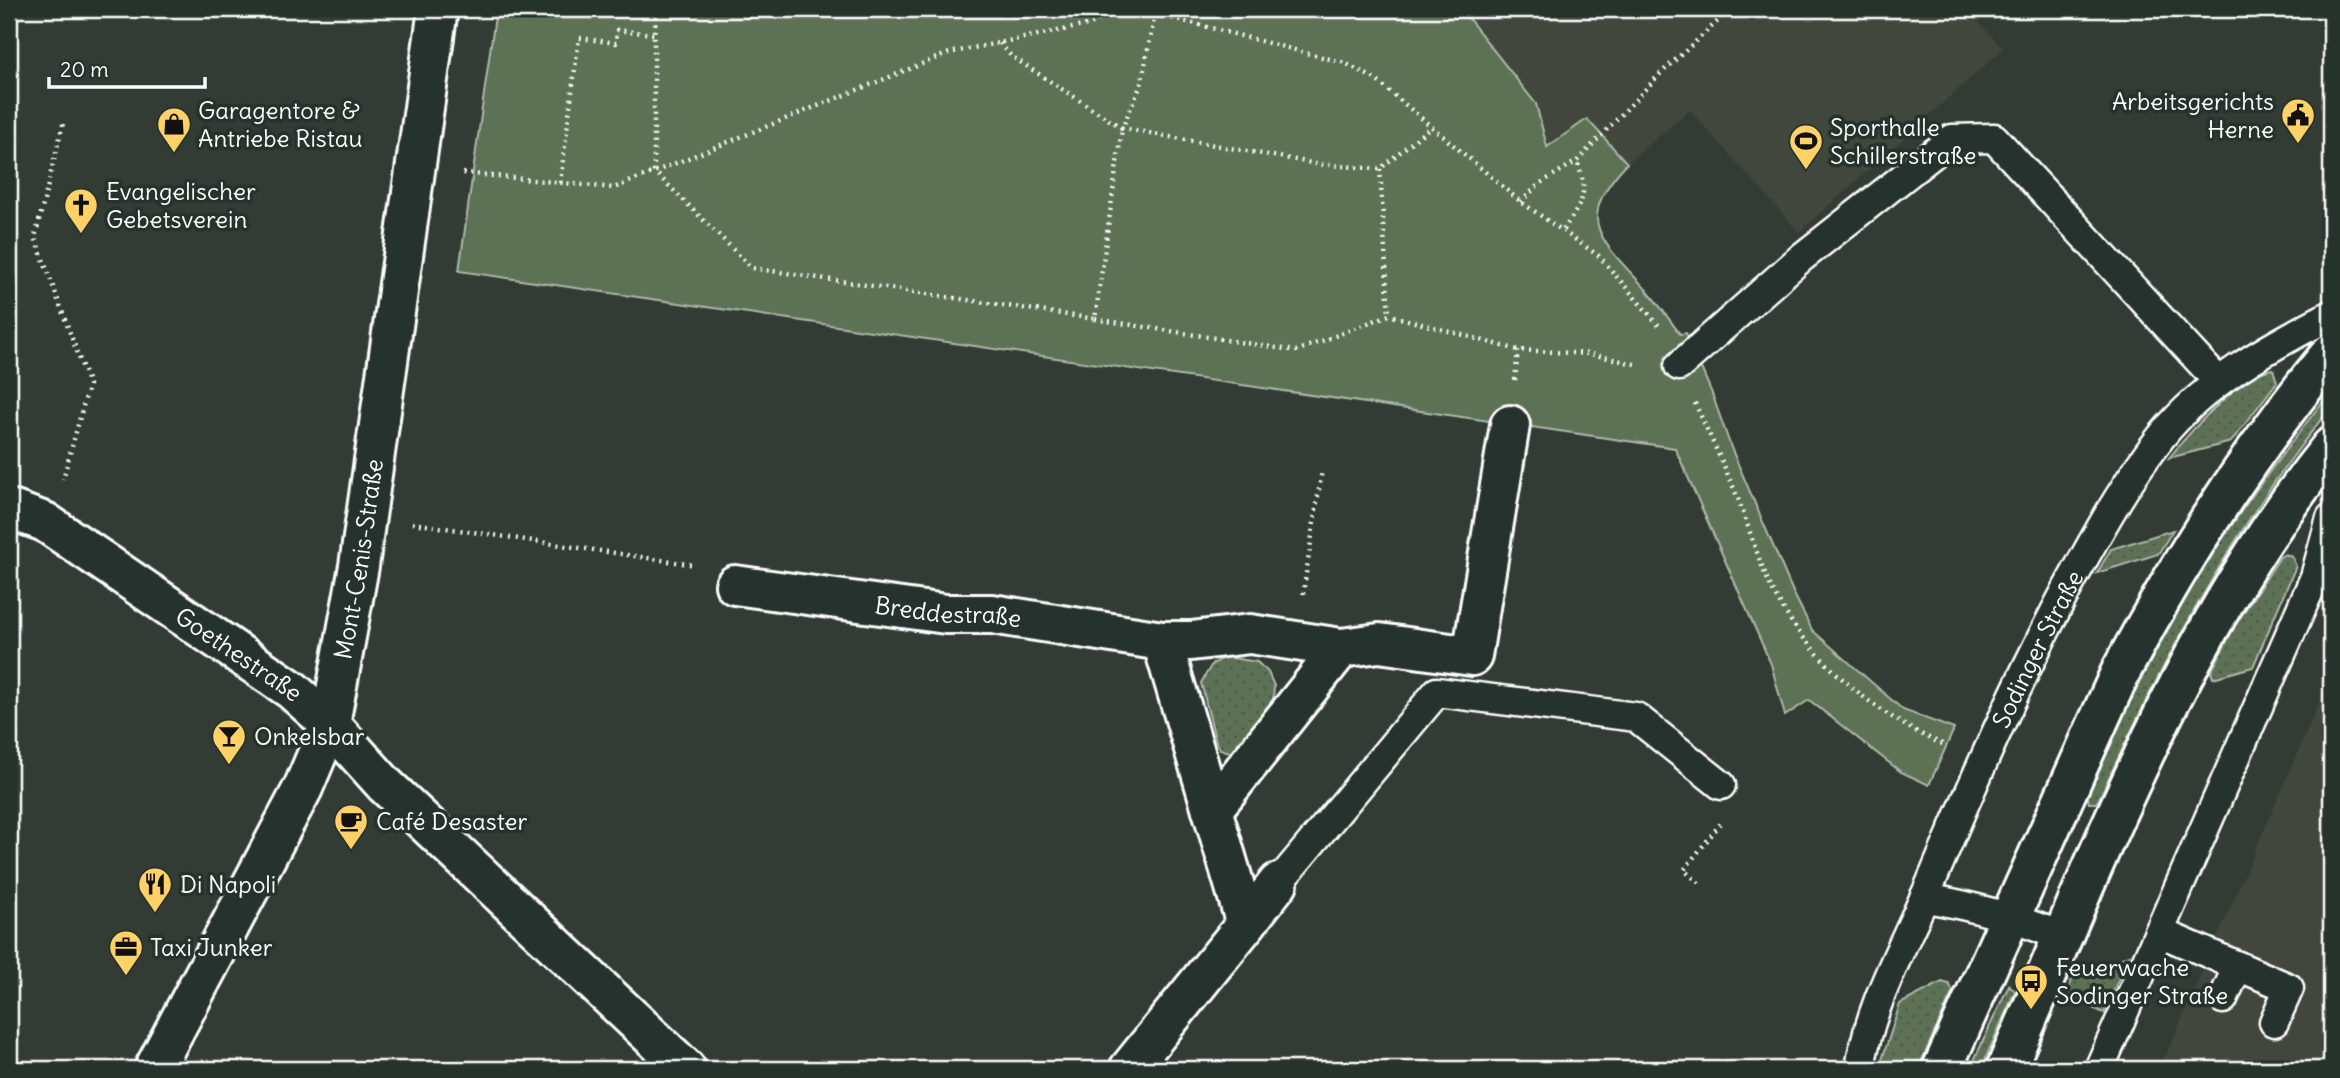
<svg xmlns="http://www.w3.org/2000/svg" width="2340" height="1078" viewBox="0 0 2340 1078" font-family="Delius,sans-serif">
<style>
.built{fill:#43473d}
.grass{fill:url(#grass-dots);stroke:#aeb8aa;stroke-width:2}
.park{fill:#5d7255;stroke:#aeb8aa;stroke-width:2}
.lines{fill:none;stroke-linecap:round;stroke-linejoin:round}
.lane-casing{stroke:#fff;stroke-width:33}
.street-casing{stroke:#fff;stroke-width:44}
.secondary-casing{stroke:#fff;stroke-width:44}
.path{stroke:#fff;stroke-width:4.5;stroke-dasharray:2 5;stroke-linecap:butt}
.lane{stroke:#26332d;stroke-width:28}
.street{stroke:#26332d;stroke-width:38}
.secondary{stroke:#26332d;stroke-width:38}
.labels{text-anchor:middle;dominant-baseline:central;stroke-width:7;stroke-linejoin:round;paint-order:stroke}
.poi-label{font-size:24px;fill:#fff;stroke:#26332d;text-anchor:start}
.street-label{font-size:24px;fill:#fff;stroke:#26332d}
</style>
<defs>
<pattern id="grass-dots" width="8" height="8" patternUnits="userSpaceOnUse" patternTransform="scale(1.75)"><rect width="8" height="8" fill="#5d7255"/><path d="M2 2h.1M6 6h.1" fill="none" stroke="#52594f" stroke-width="1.8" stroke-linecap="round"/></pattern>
</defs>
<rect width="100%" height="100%" fill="#333c34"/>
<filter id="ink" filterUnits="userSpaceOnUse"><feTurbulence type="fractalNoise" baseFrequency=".0143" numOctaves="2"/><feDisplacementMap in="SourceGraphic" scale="14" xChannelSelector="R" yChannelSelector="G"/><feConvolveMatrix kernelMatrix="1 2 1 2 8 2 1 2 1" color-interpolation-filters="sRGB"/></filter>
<g filter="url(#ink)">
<g class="built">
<path d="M 1461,9 L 1967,9 L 2003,49 L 1799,232 L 1690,110 L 1627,163 L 1587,119 L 1547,147 L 1536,104 Z"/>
<path d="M 2331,676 L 2331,1069 L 2160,1069 Z"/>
</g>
<g class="grass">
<path d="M 2273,369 L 2277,382 L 2231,442 L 2169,458 C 2188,434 2242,373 2273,369 Z"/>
<path d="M 2331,391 L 2331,407 C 2233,528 2164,658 2099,799 L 2096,803 L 2089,803 L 2087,794 C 2116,729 2146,666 2182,604 C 2225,529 2278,459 2331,391 Z"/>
<path d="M 2173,530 L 2158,554 L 2097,573 L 2111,549 Z"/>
<path d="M 2285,554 L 2292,557 L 2296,566 L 2253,667 L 2213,678 L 2211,672 L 2236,624 L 2280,557 Z"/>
<path d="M 1226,657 L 1257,662 L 1268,672 L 1274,686 L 1273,701 L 1233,753 L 1220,749 L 1216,742 L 1201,683 L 1212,664 Z"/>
<path d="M 2129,955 L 2104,1013 L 2065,996 L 2073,978 Z"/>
<path d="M 1942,982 L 1949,984 L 1953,991 L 1918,1069 L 1879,1069 L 1900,1004 Z"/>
<path d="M 2009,985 L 2015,991 L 1981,1069 L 1970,1069 Z"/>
</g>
<path class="park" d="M 496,9 L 1461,9 L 1536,104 L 1547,147 L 1587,119 L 1627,163 C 1574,220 1599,238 1643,286 C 1656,300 1668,318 1680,334 L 1686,333 L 1711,391 L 1732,450 L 1793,592 L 1812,630 L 1903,710 L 1954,729 L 1929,785 L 1901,772 L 1809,700 L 1785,716 L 1771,664 L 1675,448 L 459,271 Z"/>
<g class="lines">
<g class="lane-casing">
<g id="lane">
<path d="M 1679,366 L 1801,258 L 1952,139 L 1994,138 L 2218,381"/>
<path d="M 1278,883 L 1437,692 L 1636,717 L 1721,785"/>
<path d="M 1924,898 C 1973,905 2017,919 2064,937"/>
<path d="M 2159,932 L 2289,988 L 2274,1022"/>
<path d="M 2223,999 L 2238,966"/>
<path id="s1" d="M 1860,1069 C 1869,1006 1904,945 1929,887 C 1975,778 2022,670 2079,567 C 2104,522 2129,477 2161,437 C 2205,382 2269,347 2331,315"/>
<path d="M 2099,1069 L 2315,577 L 2331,518"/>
</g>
</g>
<g class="street-casing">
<g id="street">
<path id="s2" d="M 9,509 L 45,522 L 292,690 L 330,724 L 385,785 L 686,1069"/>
<path id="s3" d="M 735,585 L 946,614 L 992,614 L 1162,641 L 1191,641 L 1250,634 L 1341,648 L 1379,643 L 1472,656 L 1510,425"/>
<path d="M 1212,810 L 1341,648"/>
<path d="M 1246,924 L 1278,883"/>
<path id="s4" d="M 154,1069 L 303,788 L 330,724 L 359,566 L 438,9"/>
<path d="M 1129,1069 L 1246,924 L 1162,641"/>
</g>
</g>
<g class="secondary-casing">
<g id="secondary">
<path d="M 1942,1069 L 2121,671 C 2181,558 2249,452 2331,353"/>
<path d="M 2006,1069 C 2099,855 2183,630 2331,447"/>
</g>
</g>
<g class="path">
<path d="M 657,9 L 654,34 L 654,171 L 752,268 L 1095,319 L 1122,128 L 1011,56 L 999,42"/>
<path d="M 1138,9 L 1345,63 L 1375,79 L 1521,202 L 1599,256 L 1661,328"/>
<path d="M 1155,14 L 1141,85 L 1122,128 L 1317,164 L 1380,169 L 1429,128"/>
<path d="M 63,124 L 35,237 L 89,385 L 63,479"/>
<path d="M 1380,169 L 1389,315"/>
<path d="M 463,173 L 614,188 L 949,53 L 1092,24 L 1113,9"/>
<path d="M 560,183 L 579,38 L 616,43 L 617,30 L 654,34"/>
<path d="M 1521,202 L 1539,184 L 1577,161 L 1659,75 L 1731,9"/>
<path d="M 1563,230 C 1583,201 1589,196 1577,161"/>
<path d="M 1095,319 L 1296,351 L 1389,315 L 1518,350 L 1591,354 L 1639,365"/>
<path d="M 1515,380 L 1518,350"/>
<path d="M 1695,403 C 1708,432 1722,461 1735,491 C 1748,523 1757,559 1773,591 C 1806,656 1878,718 1945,745"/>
<path d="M 412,523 L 695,565"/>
<path d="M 1303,594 L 1322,470"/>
<path d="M 1699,883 L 1684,870 L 1720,824"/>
</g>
<use href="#lane" class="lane"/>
<use href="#street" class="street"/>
<use href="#secondary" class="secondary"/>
</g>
</g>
<defs>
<g id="civic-pin" transform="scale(1.75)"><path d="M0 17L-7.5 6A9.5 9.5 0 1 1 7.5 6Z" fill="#ffd166" stroke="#26332d"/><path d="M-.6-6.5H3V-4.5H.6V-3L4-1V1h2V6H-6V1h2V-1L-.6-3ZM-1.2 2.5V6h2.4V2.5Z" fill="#111"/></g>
<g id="shop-pin" transform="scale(1.75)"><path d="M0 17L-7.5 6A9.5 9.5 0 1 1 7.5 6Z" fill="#ffd166" stroke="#26332d"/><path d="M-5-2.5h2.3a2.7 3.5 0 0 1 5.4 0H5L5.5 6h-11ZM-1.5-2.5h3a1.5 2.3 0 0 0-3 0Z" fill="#111"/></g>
<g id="stadium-pin" transform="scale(1.75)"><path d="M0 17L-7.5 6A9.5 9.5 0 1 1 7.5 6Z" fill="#ffd166" stroke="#26332d"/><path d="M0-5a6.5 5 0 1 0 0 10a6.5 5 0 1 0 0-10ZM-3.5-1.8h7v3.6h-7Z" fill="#111"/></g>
<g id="church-pin" transform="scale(1.75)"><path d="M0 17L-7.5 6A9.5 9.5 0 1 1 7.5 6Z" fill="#ffd166" stroke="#26332d"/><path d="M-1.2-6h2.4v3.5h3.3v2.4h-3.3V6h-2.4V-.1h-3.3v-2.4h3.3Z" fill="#111"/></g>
<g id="bar-pin" transform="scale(1.75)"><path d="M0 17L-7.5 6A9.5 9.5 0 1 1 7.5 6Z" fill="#ffd166" stroke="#26332d"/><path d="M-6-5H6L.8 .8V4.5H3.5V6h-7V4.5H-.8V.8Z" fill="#111"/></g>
<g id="cafe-pin" transform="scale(1.75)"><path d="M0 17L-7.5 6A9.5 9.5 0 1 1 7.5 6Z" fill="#ffd166" stroke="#26332d"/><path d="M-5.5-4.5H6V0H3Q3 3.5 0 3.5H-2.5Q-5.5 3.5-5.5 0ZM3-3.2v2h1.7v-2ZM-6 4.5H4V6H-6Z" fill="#111"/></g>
<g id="restaurant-pin" transform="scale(1.75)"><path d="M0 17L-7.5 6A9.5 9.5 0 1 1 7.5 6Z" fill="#ffd166" stroke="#26332d"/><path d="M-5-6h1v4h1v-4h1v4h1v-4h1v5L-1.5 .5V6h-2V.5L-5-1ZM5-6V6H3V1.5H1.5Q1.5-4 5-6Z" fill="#111"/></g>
<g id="office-pin" transform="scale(1.75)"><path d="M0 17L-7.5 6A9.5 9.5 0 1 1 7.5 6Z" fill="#ffd166" stroke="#26332d"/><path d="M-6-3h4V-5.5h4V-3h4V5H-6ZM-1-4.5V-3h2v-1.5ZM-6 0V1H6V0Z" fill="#111"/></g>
<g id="bus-pin" transform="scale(1.75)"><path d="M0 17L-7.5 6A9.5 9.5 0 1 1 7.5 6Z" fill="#ffd166" stroke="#26332d"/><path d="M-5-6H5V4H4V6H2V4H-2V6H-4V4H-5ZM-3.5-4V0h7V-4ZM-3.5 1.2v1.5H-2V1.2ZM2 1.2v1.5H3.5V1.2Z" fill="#111"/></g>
</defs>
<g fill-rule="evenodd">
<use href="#civic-pin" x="2298" y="115"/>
<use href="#shop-pin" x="174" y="124"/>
<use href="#stadium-pin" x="1806" y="141"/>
<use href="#church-pin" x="81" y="205"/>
<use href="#bar-pin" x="229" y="736"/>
<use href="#cafe-pin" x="351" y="821"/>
<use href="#restaurant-pin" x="155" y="884"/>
<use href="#office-pin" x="126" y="947"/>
<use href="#bus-pin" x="2031" y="981"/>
</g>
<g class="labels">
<g class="poi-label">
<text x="2274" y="101" text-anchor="end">Arbeitsgerichts<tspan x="2274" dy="28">Herne</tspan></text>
<text x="198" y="110">Garagentore &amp;<tspan x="198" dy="28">Antriebe Ristau</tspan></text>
<text x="1830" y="127">Sporthalle<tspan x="1830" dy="28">Schillerstraße</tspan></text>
<text x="106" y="191">Evangelischer<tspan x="106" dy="28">Gebetsverein</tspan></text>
<text x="254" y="736">Onkelsbar</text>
<text x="376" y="821">Café Desaster</text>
<text x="180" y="884">Di Napoli</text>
<text x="150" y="947">Taxi Junker</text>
<text x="2056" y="967">Feuerwache<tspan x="2056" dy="28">Sodinger Straße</tspan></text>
</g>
<g class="street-label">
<text stroke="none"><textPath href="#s4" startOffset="555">Mont-Cenis-Straße</textPath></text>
<text stroke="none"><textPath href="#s3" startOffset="215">Breddestraße</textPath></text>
<text stroke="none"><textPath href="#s1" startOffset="457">Sodinger Straße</textPath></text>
<text stroke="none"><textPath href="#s2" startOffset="273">Goethestraße</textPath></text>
</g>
</g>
<rect width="2340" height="1078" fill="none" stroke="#26332d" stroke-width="35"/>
<rect x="18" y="18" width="2305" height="1043" fill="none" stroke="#fff" stroke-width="2.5" filter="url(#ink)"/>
<path d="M49 77v10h156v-10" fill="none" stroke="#ffffff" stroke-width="3.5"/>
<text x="60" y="77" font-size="21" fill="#ffffff" stroke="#26332d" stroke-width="5" paint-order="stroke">20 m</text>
</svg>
